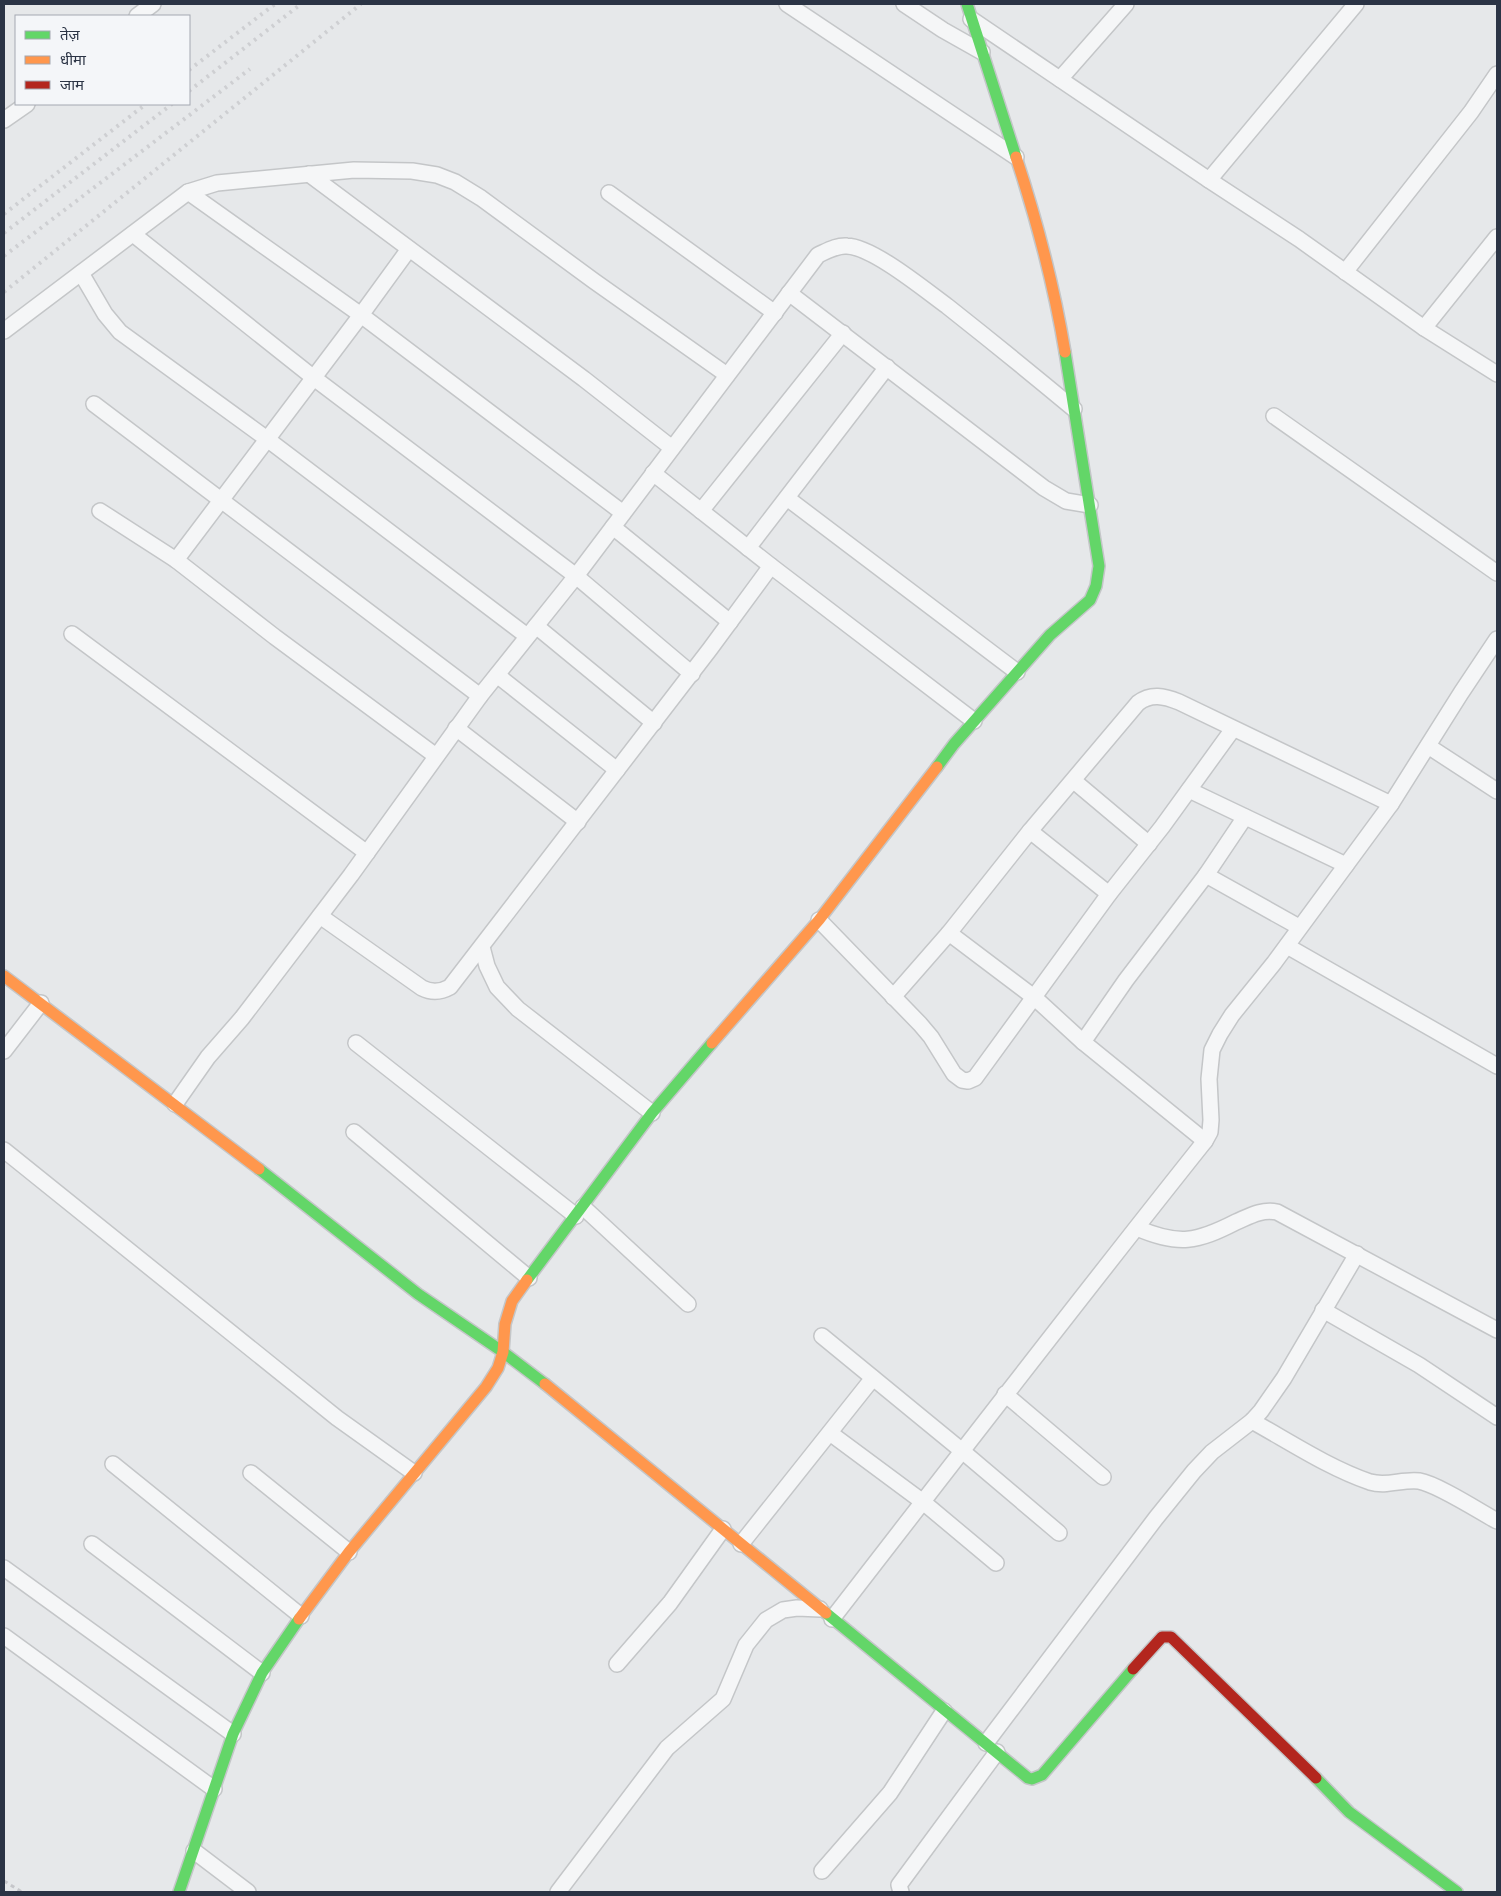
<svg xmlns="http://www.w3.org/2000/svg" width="1501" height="1896" viewBox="0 0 1501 1896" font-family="'Public Sans','Noto Sans Devanagari',sans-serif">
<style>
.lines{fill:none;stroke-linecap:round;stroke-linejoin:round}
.street-casing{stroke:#c4c6c8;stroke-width:18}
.fast-casing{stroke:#c4c6c8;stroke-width:14}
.slow-casing{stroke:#c4c6c8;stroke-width:14}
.jam-casing{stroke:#c4c6c8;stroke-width:14}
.path{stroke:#c5c6ca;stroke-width:3;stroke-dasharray:4 4;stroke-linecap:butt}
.street{stroke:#f5f6f7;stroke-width:15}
.fast{stroke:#63d668;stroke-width:11}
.slow{stroke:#ff974d;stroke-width:11}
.jam{stroke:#b3261e;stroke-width:11}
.rail{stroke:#cecfd2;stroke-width:4;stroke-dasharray:2.5 5;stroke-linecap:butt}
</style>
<rect width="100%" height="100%" fill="#e6e8ea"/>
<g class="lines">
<g class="street-casing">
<g id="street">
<path d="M 787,4 L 1016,157"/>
<path d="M 904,4 L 943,30 L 982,52"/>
<path d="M 137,16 L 153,4"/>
<path d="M 971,19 L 1209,180 L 1299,239 L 1424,328 L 1497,374"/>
<path d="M 1060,79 L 1126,4"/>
<path d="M 4,120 L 27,104"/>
<path d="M 309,174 L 584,379 L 672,448"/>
<path d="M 1209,180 L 1356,4"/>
<path d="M 188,192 L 361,315 L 623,513"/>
<path d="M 609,193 L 775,313"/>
<path d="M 133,234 L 314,378 L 576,576 L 692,674"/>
<path d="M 1345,272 L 1471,112 L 1497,74"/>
<path d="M 81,273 L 105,314 L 120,332 L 267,439 L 527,636"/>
<path d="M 789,293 L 1044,488 L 1066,501 L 1090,505"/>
<path d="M 1424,328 L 1497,237"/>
<path d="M 4,331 L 188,192 L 217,183 L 354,170 L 412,171 L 437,175 L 455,182 L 481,198 L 594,281 L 727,375"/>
<path d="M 94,404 L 480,696"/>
<path d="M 1274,416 L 1497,573"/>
<path d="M 653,473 L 771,566 L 974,721"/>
<path d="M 787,498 L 1017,672"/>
<path d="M 100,511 L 176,560 L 275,637 L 436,756"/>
<path d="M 701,511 L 843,333"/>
<path d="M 613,527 L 730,622"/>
<path d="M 748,548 L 887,367"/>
<path d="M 176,560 L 361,315 L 409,249"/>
<path d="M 536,626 L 654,723"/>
<path d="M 72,634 L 367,853"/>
<path d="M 497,675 L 617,770"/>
<path d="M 456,728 L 578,822"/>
<path d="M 1428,746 L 1497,791"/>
<path d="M 1074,781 L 1149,844"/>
<path d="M 1189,790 L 1346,865"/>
<path d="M 1030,831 L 1109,894"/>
<path d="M 1206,875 L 1299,927"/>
<path d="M 320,916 L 422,988 C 432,993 441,992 450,987 L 710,649 L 771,566"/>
<path d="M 819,920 L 920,1024 L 931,1037 L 954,1074 L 962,1080 L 968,1081 L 975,1078 L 1109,894 L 1162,827 L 1233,729"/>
<path d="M 949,933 L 1035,998 L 1083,1042 L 1205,1141"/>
<path d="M 1287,946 L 1497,1066"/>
<path d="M 482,947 L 487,966 L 497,987 L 518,1009 L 652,1113"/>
<path d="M 893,997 L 949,933 L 1030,831 L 1138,703 C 1151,693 1164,696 1179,702 L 1391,804"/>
<path d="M 1083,1042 L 1126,980 L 1206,875 L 1245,817"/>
<path d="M 356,1043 L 576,1216"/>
<path d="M 4,1051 L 41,1003"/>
<path d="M 175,1104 L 208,1057 L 242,1018 L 351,875 L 480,696 L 576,576 L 818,255 C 827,251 837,245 847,246 C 873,247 925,290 947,306 C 990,340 1032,374 1074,409"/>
<path d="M 354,1132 L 529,1278"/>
<path d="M 4,1150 L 337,1418 L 414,1473"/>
<path d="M 583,1207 L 688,1304"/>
<path d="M 1137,1228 C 1179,1246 1197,1242 1236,1222 C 1250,1216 1261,1209 1277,1212 L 1497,1330"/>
<path d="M 1323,1310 L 1419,1365 L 1497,1417"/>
<path d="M 822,1336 L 961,1450 L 1059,1533"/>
<path d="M 1005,1394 L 1103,1477"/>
<path d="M 1252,1421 C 1290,1442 1329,1468 1370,1482 C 1387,1487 1402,1479 1419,1481 C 1437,1484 1479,1511 1497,1521"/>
<path d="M 830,1433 L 923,1502 L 996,1563"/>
<path d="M 113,1464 L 301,1616"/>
<path d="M 251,1473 L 349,1552"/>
<path d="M 92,1544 L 262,1673"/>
<path d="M 741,1544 L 873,1378"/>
<path d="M 4,1568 L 233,1734"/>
<path d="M 832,1619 C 956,1459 1079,1299 1205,1141 L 1210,1132 L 1211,1120 L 1209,1079 L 1212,1050 L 1220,1034 L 1232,1015 L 1274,963 L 1391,804 L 1461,693 L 1497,639"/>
<path d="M 4,1636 L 214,1789"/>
<path d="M 617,1664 L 670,1603 L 723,1529"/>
<path d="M 986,1743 L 1156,1518 L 1194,1471 L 1212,1452 L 1252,1421 L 1261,1411 L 1284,1378 L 1357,1254"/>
<path d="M 194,1851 L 248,1892"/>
<path d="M 822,1871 L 890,1793 L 944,1711"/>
<path d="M 558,1892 L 667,1748 L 723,1699 L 746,1645 L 766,1620 L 783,1610 L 797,1608 L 820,1609"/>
<path d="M 901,1892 L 899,1885 L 902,1881 L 997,1752"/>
</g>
</g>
<g class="fast-casing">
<g id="fast">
<path d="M 967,4 L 1016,157"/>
<path d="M 937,767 L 954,744 L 1050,635 L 1090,600 L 1096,586 L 1099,566 L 1065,352"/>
<path d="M 259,1169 L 418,1294 L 503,1352 L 545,1384"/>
<path d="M 527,1280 L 652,1113 L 712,1043"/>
<path d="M 826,1613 L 1028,1778 L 1032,1779 L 1042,1775 L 1133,1669"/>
<path d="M 1316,1778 L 1349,1812 L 1457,1892"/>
<path d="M 179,1892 L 233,1734 L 262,1673 L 299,1619"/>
</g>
</g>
<g class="slow-casing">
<g id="slow">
<path d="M 1016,157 C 1037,221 1054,286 1065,352"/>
<path d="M 4,976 L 259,1169"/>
<path d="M 712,1043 L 819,920 L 937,767"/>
<path d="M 545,1384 L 826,1613"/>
<path d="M 299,1619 L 349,1552 L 486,1387 L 498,1368 L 503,1352 L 505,1324 L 512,1301 L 527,1280"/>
</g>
</g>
<g class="jam-casing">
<path id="jam" d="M 1133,1669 L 1162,1637 L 1171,1637 L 1316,1778"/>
</g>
<path class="path" d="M 4,1881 L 22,1892"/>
<use href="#street" class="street"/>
<use href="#fast" class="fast"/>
<use href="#slow" class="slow"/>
<use href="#jam" class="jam"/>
<g class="rail">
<path d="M 189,70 L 275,4"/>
<path d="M 189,91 L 301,4"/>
<path d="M 4,214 L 146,104"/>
<path d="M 4,233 L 172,104"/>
<path d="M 4,256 L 250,69"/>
<path d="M 4,292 L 361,4"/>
</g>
</g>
<rect width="1501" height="1896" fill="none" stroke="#2b3445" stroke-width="10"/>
<rect x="15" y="15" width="175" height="90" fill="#f4f6f9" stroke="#a4a8b1"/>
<rect x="25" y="31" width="25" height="8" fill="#63d668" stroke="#a4a8b1"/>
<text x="60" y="40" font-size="15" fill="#2b3445">तेज़</text>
<rect x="25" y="56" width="25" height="8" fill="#ff974d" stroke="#a4a8b1"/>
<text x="60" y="65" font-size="15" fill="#2b3445">धीमा</text>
<rect x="25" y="81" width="25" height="8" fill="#b3261e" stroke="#a4a8b1"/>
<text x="60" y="90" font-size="15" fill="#2b3445">जाम</text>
</svg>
